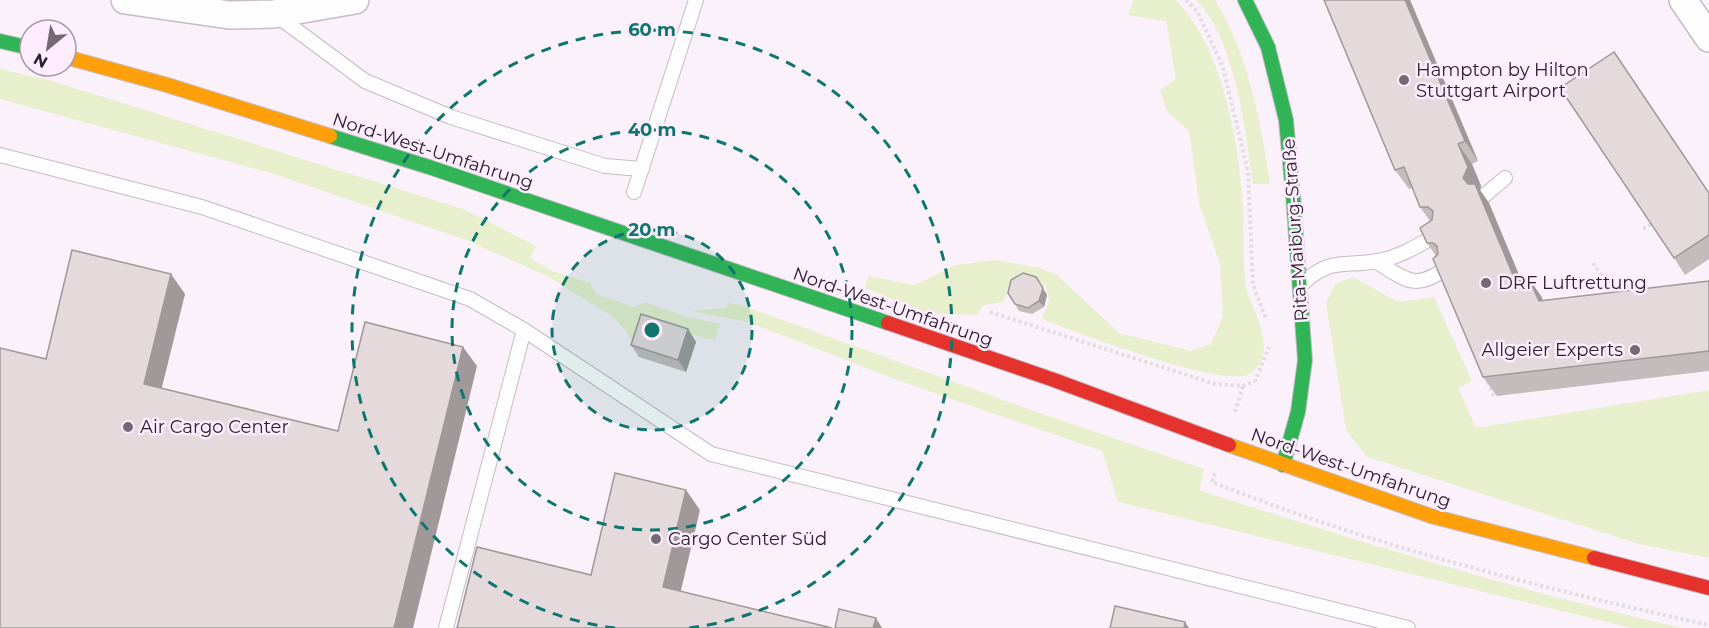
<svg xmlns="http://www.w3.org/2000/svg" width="1709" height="628" viewBox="0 0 1709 628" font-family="Montserrat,sans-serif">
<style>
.green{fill:#e8efcd}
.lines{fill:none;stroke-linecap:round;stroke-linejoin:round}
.lane-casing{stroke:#c5bcc6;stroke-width:16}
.street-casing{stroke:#c5bcc6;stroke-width:30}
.fast-casing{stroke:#c5bcc6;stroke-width:16}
.slow-casing{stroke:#c5bcc6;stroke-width:16}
.jam-casing{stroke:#c5bcc6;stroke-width:16}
.path{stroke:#e1dee1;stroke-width:4;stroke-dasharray:3 3;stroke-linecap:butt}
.lane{stroke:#fefdfe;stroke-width:14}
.street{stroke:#fefdfe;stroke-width:27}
.fast{stroke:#30b455;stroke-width:14}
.slow{stroke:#ff9f0a;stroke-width:14}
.jam{stroke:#e5322d;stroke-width:14}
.wall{fill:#c4bbbc}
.shaded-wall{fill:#a09899}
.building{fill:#e4d9db;stroke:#a09899;stroke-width:1.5}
.ring{fill:none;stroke:#0f766e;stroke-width:3;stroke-dasharray:10 8}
.poi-dot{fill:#746a75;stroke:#fdedfe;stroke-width:2}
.labels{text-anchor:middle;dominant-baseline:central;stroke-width:5;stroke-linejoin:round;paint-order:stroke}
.poi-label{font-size:18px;fill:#2c222d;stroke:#fdedfe;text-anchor:start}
.street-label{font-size:18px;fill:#2c222d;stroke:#fdedfe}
.centre{fill:#0f766e;stroke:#fdedfe;stroke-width:3}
.ring-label{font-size:18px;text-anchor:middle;font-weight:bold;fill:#0f766e;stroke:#fdedfe;stroke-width:5;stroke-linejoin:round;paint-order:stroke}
</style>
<rect width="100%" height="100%" fill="#faf1fa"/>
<g class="green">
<path d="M 1134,0 L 1176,0 C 1223,49 1239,142 1243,208 C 1244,232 1243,257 1245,281 C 1248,307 1283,352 1249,374 C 1225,389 1074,332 1042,319 L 1049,300 L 1046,286 C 1022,269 1013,276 1003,302 L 983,305 L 977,315 L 926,313 L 865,288 L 868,276 L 914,285 L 956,265 L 995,260 L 1040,268 L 1057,275 L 1119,333 L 1191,351 L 1211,344 L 1223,316 L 1220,264 L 1199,202 L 1189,131 L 1167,111 L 1160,90 L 1176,79 L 1166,21 L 1128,15 Z"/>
<path d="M 1196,0 L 1215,0 C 1249,56 1260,119 1270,184 L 1253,184 C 1246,132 1235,38 1196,0 Z"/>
<path d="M 0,69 L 52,81 L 463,209 L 536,246 L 530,258 L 550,270 L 590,283 L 596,294 L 634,307 L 645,302 L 686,317 L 720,324 L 715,340 L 645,324 L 638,353 L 626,331 L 612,316 L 547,276 L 466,240 L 271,173 L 0,99 Z"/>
<path d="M 1353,277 L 1398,302 L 1434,297 L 1472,381 L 1458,388 L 1476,428 L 1709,390 L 1709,558 L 1639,544 L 1367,457 L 1346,430 L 1326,303 L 1335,284 Z"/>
<path d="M 727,303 L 741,305 L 1031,410 L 1204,469 L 1199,490 C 1359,542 1518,591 1682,628 L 1631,628 L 1118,502 L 1102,451 L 900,381 L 748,322 L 691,311 L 727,308 Z"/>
</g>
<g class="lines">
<g class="lane-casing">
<g id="lane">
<path d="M 276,15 L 365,81 L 451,117 L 605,166 L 642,169"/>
<path d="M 0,155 L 202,207 L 470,299 L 524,330 L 711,454 L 1408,628"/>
<path d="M 634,192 L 696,0"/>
<path d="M 1485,195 L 1505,178"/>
<path d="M 1377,262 C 1403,278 1415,291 1443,270"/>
<path d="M 1303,283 C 1332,257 1343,267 1378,261 C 1400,257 1419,245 1438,234"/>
<path d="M 446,628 L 524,330"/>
</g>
</g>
<g class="street-casing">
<g id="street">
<path d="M 125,0 L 229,15 L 274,14 L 355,0"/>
<path d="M 1683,0 L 1709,38"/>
</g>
</g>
<g class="fast-casing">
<g id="fast">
<path d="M 1245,0 L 1268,47 L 1286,120 L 1293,195 L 1305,360 L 1298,412 L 1283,465"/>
<path d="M 0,41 L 30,48"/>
<path d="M 330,136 L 432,168 L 888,323"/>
</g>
</g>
<g class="slow-casing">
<g id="slow">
<path d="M 66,57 L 167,85 L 330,136"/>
<path d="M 1229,445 L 1431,516 L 1594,558"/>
</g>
</g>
<g class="jam-casing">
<g id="jam">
<path d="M 888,323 L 1054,380 L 1229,445"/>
<path d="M 1594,558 L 1709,588"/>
</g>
</g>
<g class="path">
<path d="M 1186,0 L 1197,11 L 1223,67 L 1248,172 L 1253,285 L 1266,319"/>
<path d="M 1643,229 L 1651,224"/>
<path d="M 1593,263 L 1615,296"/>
<path d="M 990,312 L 1215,384 L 1243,386 L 1255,381 L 1269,347"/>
<path d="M 1488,382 L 1495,398"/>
<path d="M 1235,412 L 1243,386"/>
<path d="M 1215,473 L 1212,482 C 1372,546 1541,588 1709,625"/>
</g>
<use href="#lane" class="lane"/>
<use href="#street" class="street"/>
<use href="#fast" class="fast"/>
<use href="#slow" class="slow"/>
<use href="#jam" class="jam"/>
</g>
<g class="wall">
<path d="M 1410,0 L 1478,161 L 1472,164 L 1481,186 L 1480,190 L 1489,203 L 1521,280 L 1541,296 L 1543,301 L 1709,281 L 1709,371 L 1497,396 L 1483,377 L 1436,256 L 1427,243 L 1430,221 L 1420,207 L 1413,188 L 1409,189 L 1395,170 Z"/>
<path d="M 1709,193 L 1709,259 L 1685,275 L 1674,258 Z"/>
<path d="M 1040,283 L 1047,295 L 1044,307 L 1032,314 L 1019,311 L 1015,304 Z"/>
<path d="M 688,329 L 696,342 L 686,372 L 639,357 L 631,345 Z"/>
</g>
<g class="shaded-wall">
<path d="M 1405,0 L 1410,0 L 1478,161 L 1465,141 Z"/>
<path d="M 1458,144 L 1472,164 L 1481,186 L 1480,190 L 1489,203 L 1530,301 L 1516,282 L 1476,197 L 1463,178 Z"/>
<path d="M 171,274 L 185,294 L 158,403 L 144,384 Z"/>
<path d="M 1036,277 L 1047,295 L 1044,307 L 1039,301 Z"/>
<path d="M 1528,277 L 1541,296 L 1552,321 L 1539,301 Z"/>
<path d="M 688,329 L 696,342 L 686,372 L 678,360 Z"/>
<path d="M 463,347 L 477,366 L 413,628 L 394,628 Z"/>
<path d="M 686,490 L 700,510 L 677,607 L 663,587 Z"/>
<path d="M 876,618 L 882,628 L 873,628 Z"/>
<path d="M 1185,622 L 1189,628 L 1184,628 Z"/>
</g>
<g class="building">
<path d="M 1324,0 L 1405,0 L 1465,141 L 1458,144 L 1468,167 L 1463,178 L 1468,184 L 1475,184 L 1516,282 L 1528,277 L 1539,301 L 1709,281 L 1709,351 L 1483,377 L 1433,259 L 1438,254 L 1437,246 L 1433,243 L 1427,243 L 1420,228 L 1432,220 L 1433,211 L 1428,207 L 1420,207 L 1404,167 L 1395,170 Z"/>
<path d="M 1614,52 L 1709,193 L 1709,235 L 1674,258 L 1560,88 Z"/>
<path d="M 72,250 L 171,274 L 144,384 L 338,431 L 365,322 L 463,347 L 394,628 L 0,628 L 0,348 L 46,359 Z"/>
<path d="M 1023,273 L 1036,277 L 1043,288 L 1039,301 L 1028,308 L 1015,304 L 1008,293 L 1011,280 Z"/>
<path d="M 641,314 L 688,329 L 678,360 L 631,345 Z"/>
<path d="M 615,473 L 686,490 L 663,587 L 832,628 L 457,628 L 477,547 L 591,575 Z"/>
<path d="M 1115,606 L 1185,622 L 1184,628 L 1110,628 Z"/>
<path d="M 839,609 L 876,618 L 873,628 L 835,628 Z"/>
</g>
<circle cx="652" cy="330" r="100" fill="#0f766e" fill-opacity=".12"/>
<g class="ring">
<circle cx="652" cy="330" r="100"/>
<circle cx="652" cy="330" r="200"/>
<path d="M615 628A300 300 0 1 1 689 628"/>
</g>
<g class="poi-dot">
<circle cx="1404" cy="80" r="6"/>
<circle cx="1486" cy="283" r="6"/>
<circle cx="1635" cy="350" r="6"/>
<circle cx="128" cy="427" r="6"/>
<circle cx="656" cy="539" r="6"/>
</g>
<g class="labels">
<g class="poi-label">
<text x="1416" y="70">Hampton by Hilton<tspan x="1416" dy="21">Stuttgart Airport</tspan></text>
<text x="1498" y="283">DRF Luftrettung</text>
<text x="1623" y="350" text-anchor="end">Allgeier Experts</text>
<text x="140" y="427">Air Cargo Center</text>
<text x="668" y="539">Cargo Center Süd</text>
</g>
<g class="street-label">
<text transform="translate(433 151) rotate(18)">Nord-West-Umfahrung</text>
<text transform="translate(1295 230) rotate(-94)">Rita-Maiburg-Straße</text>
<text transform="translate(893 307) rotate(19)">Nord-West-Umfahrung</text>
<text transform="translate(1351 468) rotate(19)">Nord-West-Umfahrung</text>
</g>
</g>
<circle cx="652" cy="330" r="9" class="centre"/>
<g class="ring-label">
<text x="652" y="36">60 m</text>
<text x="652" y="136">40 m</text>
<text x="652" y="236">20 m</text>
</g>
<g transform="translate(48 48) rotate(210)"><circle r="28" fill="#fdedfe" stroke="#a99caa" stroke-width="1.5"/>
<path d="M0-4.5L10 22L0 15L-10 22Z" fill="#746a75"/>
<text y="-9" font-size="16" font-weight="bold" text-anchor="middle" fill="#2c222d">N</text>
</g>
</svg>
